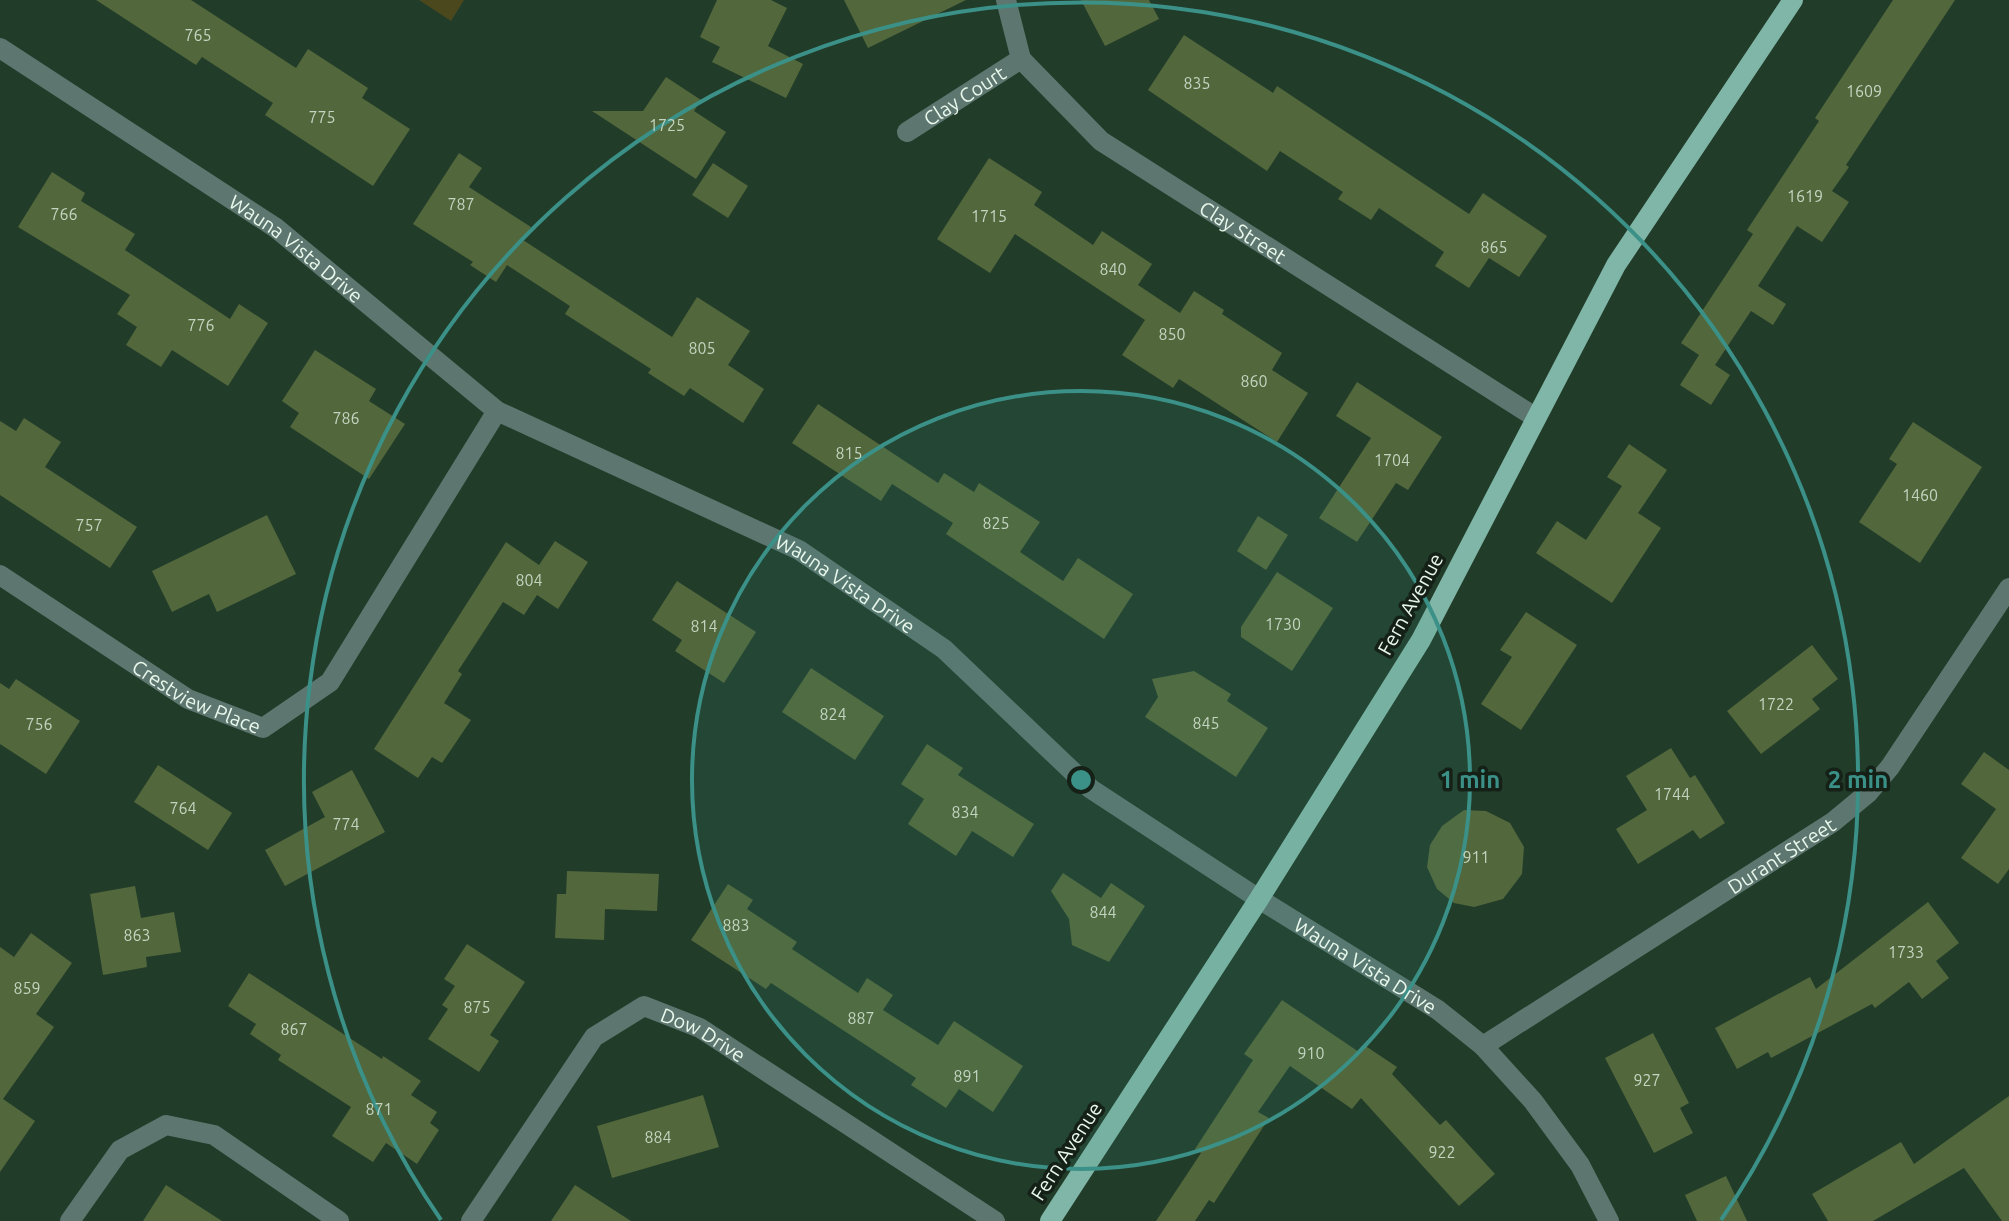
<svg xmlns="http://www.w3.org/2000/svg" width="2009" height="1221" viewBox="0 0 2009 1221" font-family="Ubuntu,sans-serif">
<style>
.garden{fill:#4b481e}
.building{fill:#52673b}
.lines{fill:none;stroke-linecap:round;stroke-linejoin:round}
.minor{stroke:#5d766f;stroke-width:20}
.major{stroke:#80b6a7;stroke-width:20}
.ring{fill:none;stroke:#3b9087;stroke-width:4}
.labels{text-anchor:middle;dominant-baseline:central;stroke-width:7;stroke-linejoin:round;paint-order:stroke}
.number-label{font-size:16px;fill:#c3d4c0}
.street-label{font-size:20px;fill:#e9f8ec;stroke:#152017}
.centre{fill:#3b9087;stroke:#152017;stroke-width:4}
.ring-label{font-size:24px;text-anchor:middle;font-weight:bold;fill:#3b9087;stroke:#152017;stroke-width:7;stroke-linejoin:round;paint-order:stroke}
</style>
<rect width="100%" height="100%" fill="#223c2a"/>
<path class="garden" d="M 419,0 L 464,0 L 451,21 Z"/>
<g class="building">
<path d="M 96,0 L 191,0 L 296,68 L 308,49 L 368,88 L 362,98 L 410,129 L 373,186 L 265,115 L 273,103 L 202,57 L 196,65 Z"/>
<path d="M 717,0 L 771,0 L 787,8 L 768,46 L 803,64 L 786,98 L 712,62 L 720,47 L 700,37 Z"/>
<path d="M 844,0 L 966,0 L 868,48 Z"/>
<path d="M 1081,0 L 1149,0 L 1159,19 L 1105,46 Z"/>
<path d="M 1893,0 L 1955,0 L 1846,165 L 1849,167 L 1832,191 L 1849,202 L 1822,242 L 1797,226 L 1758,286 L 1786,304 L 1773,325 L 1751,311 L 1715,365 L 1730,375 L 1711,405 L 1680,385 L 1699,355 L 1681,343 L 1753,234 L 1747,230 L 1819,121 L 1815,118 Z"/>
<path d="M 1184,35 L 1273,93 L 1277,86 L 1469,214 L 1483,193 L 1547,236 L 1519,277 L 1489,258 L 1469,288 L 1435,266 L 1444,252 L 1379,208 L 1371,220 L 1338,199 L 1343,192 L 1280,151 L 1267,171 L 1148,90 Z"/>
<path d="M 666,77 L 701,100 L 694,111 L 726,132 L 696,179 L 592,111 L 643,111 Z"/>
<path d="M 459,153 L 482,168 L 469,187 L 531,227 L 523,240 L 672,337 L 697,297 L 750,331 L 728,365 L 764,389 L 743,423 L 690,388 L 684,396 L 648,373 L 651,369 L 565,314 L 570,306 L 507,265 L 496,282 L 470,265 L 473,262 L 413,224 Z"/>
<path d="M 989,158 L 1042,192 L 1034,205 L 1093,245 L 1102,231 L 1152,264 L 1138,285 L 1180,313 L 1194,291 L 1224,310 L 1222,314 L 1282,353 L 1272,370 L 1308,393 L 1277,442 L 1179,379 L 1173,388 L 1122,355 L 1145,320 L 1015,234 L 990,273 L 937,239 Z"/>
<path d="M 713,163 L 748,186 L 728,218 L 692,195 Z"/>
<path d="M 52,172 L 85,193 L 81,201 L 135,234 L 125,250 L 230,319 L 239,304 L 268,323 L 228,386 L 172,350 L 161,367 L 126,345 L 137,327 L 117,314 L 130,295 L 18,227 Z"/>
<path d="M 315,350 L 376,389 L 369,401 L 405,424 L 369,479 L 290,427 L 299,413 L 282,401 Z"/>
<path d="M 1357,382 L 1442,437 L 1408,490 L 1396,483 L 1357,542 L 1319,518 L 1371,438 L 1336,416 Z"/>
<path d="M 818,404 L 938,483 L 944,473 L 974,492 L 979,483 L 1040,522 L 1020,552 L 1063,581 L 1078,558 L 1133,594 L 1104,639 L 946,534 L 953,523 L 892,484 L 881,501 L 792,443 Z"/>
<path d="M 24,418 L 61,442 L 45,467 L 137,527 L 110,568 L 0,495 L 0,421 L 16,431 Z"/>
<path d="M 1913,422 L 1982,467 L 1920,563 L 1859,522 L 1897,464 L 1889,459 Z"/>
<path d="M 1629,444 L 1667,470 L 1638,513 L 1661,528 L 1612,603 L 1536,553 L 1557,521 L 1586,540 L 1622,486 L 1607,477 Z"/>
<path d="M 267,515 L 296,574 L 217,612 L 209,594 L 172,612 L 152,571 Z"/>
<path d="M 1258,516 L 1288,535 L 1266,570 L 1237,551 Z"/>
<path d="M 555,541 L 588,562 L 558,609 L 537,595 L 524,615 L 503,602 L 458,671 L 462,674 L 444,703 L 471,720 L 442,763 L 432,757 L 418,778 L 374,749 L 506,542 L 539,565 Z"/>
<path d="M 1277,572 L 1333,608 L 1292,671 L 1241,637 L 1241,627 Z"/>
<path d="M 677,581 L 756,632 L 724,683 L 675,651 L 682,640 L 652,620 Z"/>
<path d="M 1526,612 L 1577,645 L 1521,730 L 1481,704 L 1512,657 L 1500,650 Z"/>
<path d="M 1812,645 L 1838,679 L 1812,699 L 1820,709 L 1761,754 L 1727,711 Z"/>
<path d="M 811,668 L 884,716 L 855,760 L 782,712 Z"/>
<path d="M 1194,671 L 1231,694 L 1227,701 L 1268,728 L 1236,777 L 1145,717 L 1158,697 L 1152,679 Z"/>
<path d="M 16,679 L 80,721 L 46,774 L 0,744 L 0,683 L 9,689 Z"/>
<path d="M 927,744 L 963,768 L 958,775 L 1034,824 L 1013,857 L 972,831 L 956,856 L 908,824 L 924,799 L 901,784 Z"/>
<path d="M 1671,748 L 1690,778 L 1695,775 L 1725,823 L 1700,839 L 1693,830 L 1638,864 L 1616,829 L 1647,810 L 1626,776 Z"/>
<path d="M 1984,752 L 2009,770 L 2009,869 L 1998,884 L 1961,858 L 1996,809 L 1961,784 Z"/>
<path d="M 158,765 L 232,813 L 208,850 L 134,802 Z"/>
<path d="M 352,770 L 385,832 L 285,886 L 265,850 L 325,817 L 312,792 Z"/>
<path d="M 1464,810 L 1486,811 L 1510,823 L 1524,847 L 1522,874 L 1503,899 L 1474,907 L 1454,903 L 1437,889 L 1427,867 L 1430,845 L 1442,826 Z"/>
<path d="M 567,871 L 659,874 L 657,911 L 605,909 L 604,940 L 555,938 L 557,894 L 566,894 Z"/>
<path d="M 1063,873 L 1101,898 L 1111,883 L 1145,906 L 1109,962 L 1072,945 L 1069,919 L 1051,891 Z"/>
<path d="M 728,884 L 753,900 L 747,909 L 797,942 L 792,949 L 858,993 L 867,978 L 893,995 L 883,1010 L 938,1045 L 954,1021 L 1023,1066 L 993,1112 L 959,1089 L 946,1108 L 911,1085 L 916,1078 L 771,983 L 766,989 L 691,940 Z"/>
<path d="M 135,886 L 141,918 L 174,912 L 181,952 L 146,957 L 147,967 L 103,975 L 90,894 Z"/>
<path d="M 1928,902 L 1959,943 L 1936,961 L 1949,978 L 1922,999 L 1909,982 L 1875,1008 L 1872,1004 L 1771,1058 L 1768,1052 L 1737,1069 L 1715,1028 L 1810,977 L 1816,989 Z"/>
<path d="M 31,933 L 72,963 L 36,1014 L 54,1027 L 3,1099 L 35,1121 L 0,1172 L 0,947 L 14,957 Z"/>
<path d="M 467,944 L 525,982 L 490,1035 L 499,1041 L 479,1072 L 428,1039 L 448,1009 L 442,1005 L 455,986 L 444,979 Z"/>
<path d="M 249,973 L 382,1059 L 383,1056 L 421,1081 L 411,1095 L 437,1112 L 430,1123 L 439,1130 L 417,1164 L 386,1143 L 373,1162 L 332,1136 L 351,1107 L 278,1060 L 281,1055 L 250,1034 L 256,1024 L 228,1006 Z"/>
<path d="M 1282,1000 L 1359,1052 L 1364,1045 L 1397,1067 L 1392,1074 L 1440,1125 L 1446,1120 L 1495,1174 L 1459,1206 L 1361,1098 L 1352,1109 L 1290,1066 L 1258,1112 L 1269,1118 L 1214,1203 L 1209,1200 L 1195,1221 L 1156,1221 L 1201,1153 L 1195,1149 L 1253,1060 L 1244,1054 Z"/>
<path d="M 1653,1033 L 1689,1103 L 1680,1108 L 1693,1133 L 1654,1153 L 1605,1058 Z"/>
<path d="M 703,1095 L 719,1147 L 612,1178 L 597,1126 Z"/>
<path d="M 2009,1096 L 2009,1221 L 2002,1221 L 1964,1168 L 1873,1221 L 1828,1221 L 1812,1194 L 1901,1142 L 1914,1164 Z"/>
<path d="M 1726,1176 L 1747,1221 L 1697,1221 L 1685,1195 Z"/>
<path d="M 166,1185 L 222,1221 L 143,1221 Z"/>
<path d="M 575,1185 L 631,1221 L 551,1221 Z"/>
</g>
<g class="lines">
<g class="minor">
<path id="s1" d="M 1006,0 L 1021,59 L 1101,141 L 1535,417"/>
<path id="s2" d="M 0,48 L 276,228 L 497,411 L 799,550 L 944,649 L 1091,789 L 1259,899 L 1438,1010 L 1483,1046 L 1533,1101 L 1580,1165 L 1609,1221"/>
<path id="s3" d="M 907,132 L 1021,59"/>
<path id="s4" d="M 0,575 L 188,699 L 263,728 L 330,682 L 497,411"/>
<path id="s5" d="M 1483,1046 L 1833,822 L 1868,793 L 1890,767 L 2009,588"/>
<path d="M 70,1221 L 120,1150 L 166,1125 L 214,1135 L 339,1221"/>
<path id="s6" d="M 471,1221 L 594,1037 L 644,1006 L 700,1028 L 995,1221"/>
</g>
<path class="major" d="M 1050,1221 L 1259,899 L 1421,640 L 1616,265 L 1793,0"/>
</g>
<circle cx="1081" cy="780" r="389" fill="#3b9087" fill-opacity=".12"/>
<g class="ring">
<circle cx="1081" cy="780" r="389"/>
<path d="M441 1220A777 777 0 1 1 1721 1220"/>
</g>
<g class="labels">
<g class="number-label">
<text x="198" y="35">765</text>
<text x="1197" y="83">835</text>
<text x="1864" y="91">1609</text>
<text x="322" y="117">775</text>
<text x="667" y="125">1725</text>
<text x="1805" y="196">1619</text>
<text x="461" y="204">787</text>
<text x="64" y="214">766</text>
<text x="989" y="216">1715</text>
<text x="1494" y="247">865</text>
<text x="1113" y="269">840</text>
<text x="201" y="325">776</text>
<text x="1172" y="334">850</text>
<text x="702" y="348">805</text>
<text x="1254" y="381">860</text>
<text x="346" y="418">786</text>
<text x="849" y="453">815</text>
<text x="1392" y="460">1704</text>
<text x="1920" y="495">1460</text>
<text x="996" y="523">825</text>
<text x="89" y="525">757</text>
<text x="529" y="580">804</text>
<text x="1283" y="624">1730</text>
<text x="704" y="626">814</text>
<text x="1776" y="704">1722</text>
<text x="833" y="714">824</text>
<text x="1206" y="723">845</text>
<text x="39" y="724">756</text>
<text x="1672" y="794">1744</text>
<text x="183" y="808">764</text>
<text x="965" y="812">834</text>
<text x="346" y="824">774</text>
<text x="1476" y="857">911</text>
<text x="1103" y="912">844</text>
<text x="736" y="925">883</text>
<text x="137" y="935">863</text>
<text x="1906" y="952">1733</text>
<text x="27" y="988">859</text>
<text x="477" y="1007">875</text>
<text x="861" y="1018">887</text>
<text x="294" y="1029">867</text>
<text x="1311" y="1053">910</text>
<text x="967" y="1076">891</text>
<text x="1647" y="1080">927</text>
<text x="379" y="1109">871</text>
<text x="658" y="1137">884</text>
<text x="1442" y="1152">922</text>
</g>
<g class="street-label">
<text stroke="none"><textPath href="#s3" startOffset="68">Clay Court</textPath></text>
<text stroke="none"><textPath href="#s1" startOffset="344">Clay Street</textPath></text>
<text stroke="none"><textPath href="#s2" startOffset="358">Wauna Vista Drive</textPath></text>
<text stroke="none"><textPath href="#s2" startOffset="1006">Wauna Vista Drive</textPath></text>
<text transform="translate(1410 604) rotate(-61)">Fern Avenue</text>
<text stroke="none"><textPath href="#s4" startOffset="232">Crestview Place</textPath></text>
<text stroke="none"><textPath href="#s5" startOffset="354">Durant Street</textPath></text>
<text stroke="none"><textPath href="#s2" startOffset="1654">Wauna Vista Drive</textPath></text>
<text stroke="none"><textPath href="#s6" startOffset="346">Dow Drive</textPath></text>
<text transform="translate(1066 1151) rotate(-57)">Fern Avenue</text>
</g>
</g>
<circle cx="1081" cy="780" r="12" class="centre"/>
<g class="ring-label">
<text x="1470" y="788">1 min</text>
<text x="1858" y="788">2 min</text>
</g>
</svg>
